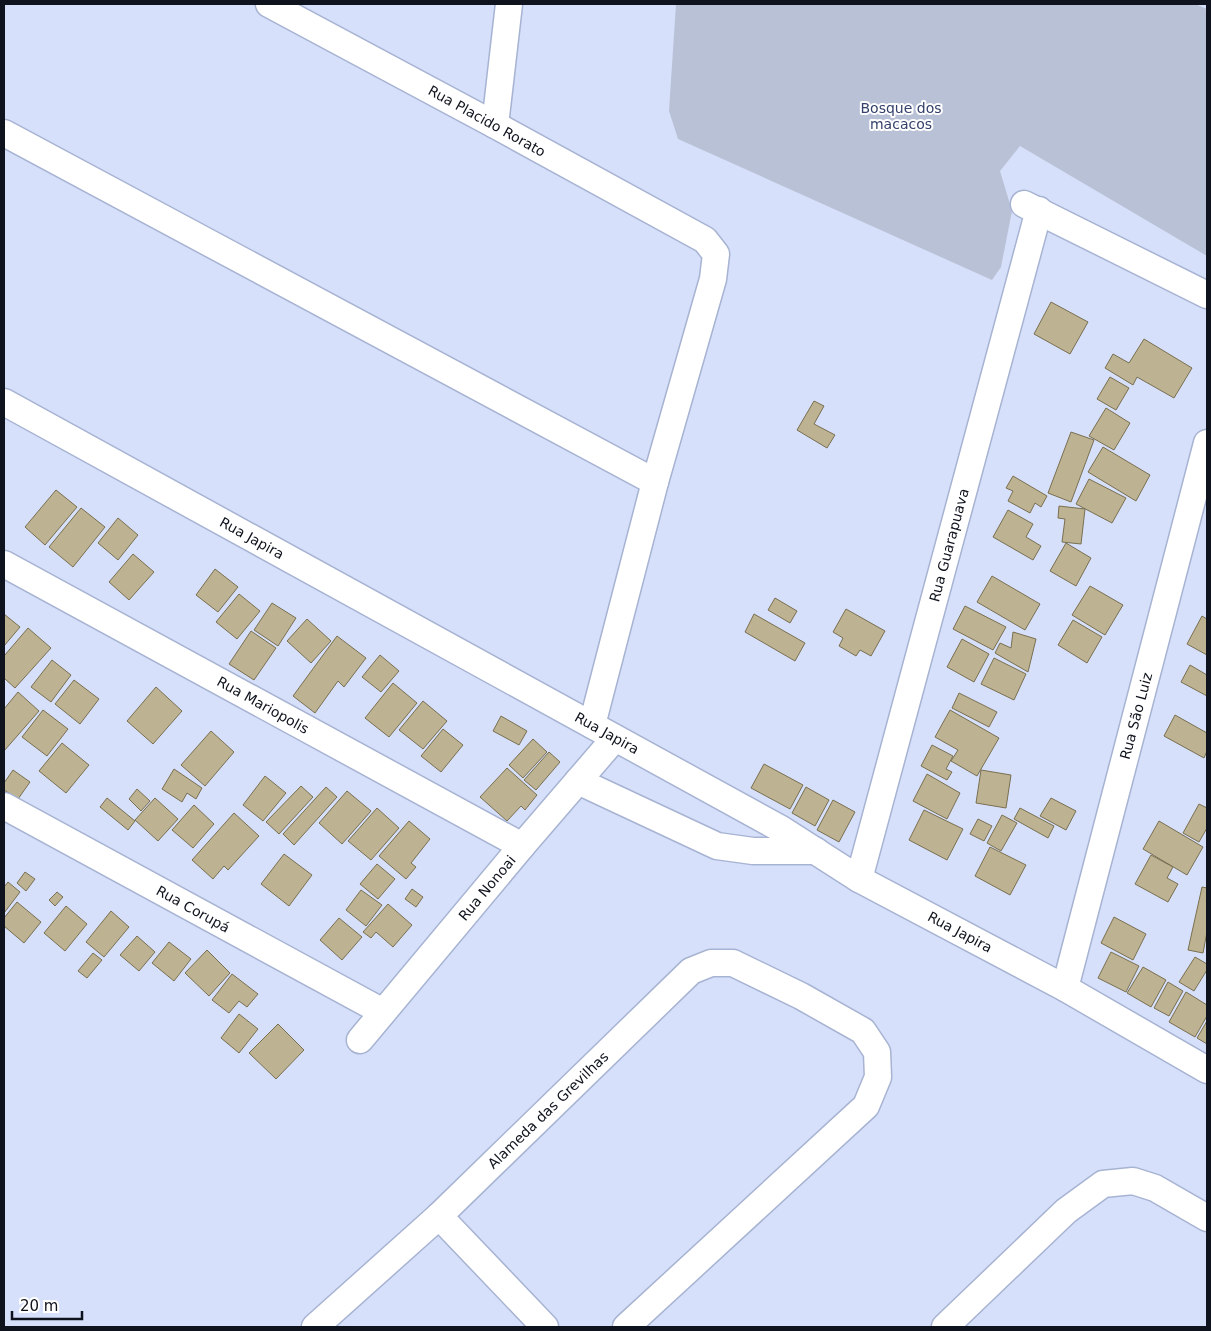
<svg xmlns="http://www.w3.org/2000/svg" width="1211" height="1331" viewBox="0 0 1211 1331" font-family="'DejaVu Sans',sans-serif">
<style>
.green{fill:#b9c1d6}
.building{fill:#bdb291;stroke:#796f51}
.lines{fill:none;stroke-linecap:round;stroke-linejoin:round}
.street-casing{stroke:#a7b3d2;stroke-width:29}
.street{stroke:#fff;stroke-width:26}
.labels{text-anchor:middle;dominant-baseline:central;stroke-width:4;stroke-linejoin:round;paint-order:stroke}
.park-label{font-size:14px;fill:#33416b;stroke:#fff}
.street-label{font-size:14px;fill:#0f131d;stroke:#fff}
</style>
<rect width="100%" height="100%" fill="#d6e0fa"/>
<path class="green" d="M 676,4 L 1195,4 L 1207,9 L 1207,256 L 1020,146 L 1000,171 L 1012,211 L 1001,267 L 992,280 L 678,139 L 669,111 Z"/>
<g class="building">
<path d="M 1051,302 L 1088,322 L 1070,354 L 1034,334 Z"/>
<path d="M 1144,339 L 1192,368 L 1174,398 L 1137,377 L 1133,385 L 1105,368 L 1113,354 L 1129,363 Z"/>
<path d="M 1110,377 L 1129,388 L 1116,410 L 1097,399 Z"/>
<path d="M 814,401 L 824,406 L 814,424 L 835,435 L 827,448 L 797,430 Z"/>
<path d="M 1106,408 L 1130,423 L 1114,450 L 1089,436 Z"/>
<path d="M 1071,432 L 1094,440 L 1071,502 L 1048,493 Z"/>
<path d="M 1103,447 L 1150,475 L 1136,501 L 1088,472 Z"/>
<path d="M 1013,476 L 1047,496 L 1041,507 L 1035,503 L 1030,513 L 1008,501 L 1013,491 L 1006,488 Z"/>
<path d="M 1089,479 L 1126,498 L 1112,523 L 1076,504 Z"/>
<path d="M 56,490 L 77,507 L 45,545 L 25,527 Z"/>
<path d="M 1059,506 L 1085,509 L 1081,544 L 1062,542 L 1065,519 L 1058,518 Z"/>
<path d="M 81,508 L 105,527 L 73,567 L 49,547 Z"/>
<path d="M 1008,510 L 1033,524 L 1026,537 L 1041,546 L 1033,560 L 993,537 Z"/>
<path d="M 118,518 L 138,535 L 118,560 L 98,543 Z"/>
<path d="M 1066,543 L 1091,558 L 1076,586 L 1050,571 Z"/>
<path d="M 133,554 L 154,572 L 129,600 L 109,582 Z"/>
<path d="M 215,569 L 238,587 L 218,612 L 196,595 Z"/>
<path d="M 992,576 L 1040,604 L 1025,630 L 977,602 Z"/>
<path d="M 1090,586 L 1123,605 L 1105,635 L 1072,615 Z"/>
<path d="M 239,594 L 260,611 L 237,639 L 216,622 Z"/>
<path d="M 775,598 L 797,611 L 790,623 L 768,610 Z"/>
<path d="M 272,603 L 296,618 L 278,646 L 254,630 Z"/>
<path d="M 965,606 L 1006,627 L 993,650 L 953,629 Z"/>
<path d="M 846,609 L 885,631 L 871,656 L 860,650 L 856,656 L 839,646 L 843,638 L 833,632 Z"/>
<path d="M 4,614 L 20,627 L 4,646 Z"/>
<path d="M 754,614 L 805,643 L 795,661 L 745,632 Z"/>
<path d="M 1202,616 L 1207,619 L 1207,655 L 1187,644 Z"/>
<path d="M 307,619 L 331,641 L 311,663 L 287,641 Z"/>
<path d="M 1073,620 L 1102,637 L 1087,663 L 1058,645 Z"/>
<path d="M 28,628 L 51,648 L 15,688 L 4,678 L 4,656 Z"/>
<path d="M 251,631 L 276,648 L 254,680 L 229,664 Z"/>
<path d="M 1013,632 L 1036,639 L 1028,672 L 995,653 L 1000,643 L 1011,648 Z"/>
<path d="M 337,636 L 366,658 L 344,687 L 338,681 L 315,713 L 293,696 Z"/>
<path d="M 962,639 L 989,654 L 974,682 L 947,667 Z"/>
<path d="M 380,655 L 399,671 L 381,692 L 362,677 Z"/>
<path d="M 994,658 L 1026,674 L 1014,700 L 981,684 Z"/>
<path d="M 52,660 L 71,675 L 51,702 L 31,687 Z"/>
<path d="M 1190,665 L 1207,675 L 1207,696 L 1181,682 Z"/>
<path d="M 74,680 L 99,699 L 80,724 L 55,704 Z"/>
<path d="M 393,683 L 417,703 L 389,737 L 365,718 Z"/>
<path d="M 156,687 L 182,711 L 153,744 L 127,721 Z"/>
<path d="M 18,692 L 39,711 L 4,751 L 4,709 Z"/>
<path d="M 959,693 L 997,712 L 989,727 L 952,708 Z"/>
<path d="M 423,701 L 447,721 L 423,749 L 399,730 Z"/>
<path d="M 43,710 L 68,729 L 47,756 L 22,737 Z"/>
<path d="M 950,710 L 999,738 L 977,776 L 951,761 L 958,750 L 935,737 Z"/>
<path d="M 1175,715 L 1207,733 L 1207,751 L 1204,758 L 1164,736 Z"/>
<path d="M 501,716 L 527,731 L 519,745 L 493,731 Z"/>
<path d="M 443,729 L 463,745 L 441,772 L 421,756 Z"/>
<path d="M 211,731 L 234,752 L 205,786 L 181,765 Z"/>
<path d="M 533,739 L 547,752 L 523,778 L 509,765 Z"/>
<path d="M 62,743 L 89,765 L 66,793 L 39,771 Z"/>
<path d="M 932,745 L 953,756 L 946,769 L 952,772 L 947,780 L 921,766 Z"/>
<path d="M 549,752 L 560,762 L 536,790 L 524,780 Z"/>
<path d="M 764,764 L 803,785 L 790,809 L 751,788 Z"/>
<path d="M 507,768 L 537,795 L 525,810 L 521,806 L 507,821 L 480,797 Z"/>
<path d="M 174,769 L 202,788 L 196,799 L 187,793 L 182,802 L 162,789 Z"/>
<path d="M 13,770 L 30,782 L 18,799 L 4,790 L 4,783 Z"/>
<path d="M 981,770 L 1011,775 L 1006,808 L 976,803 Z"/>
<path d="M 927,774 L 960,793 L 947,819 L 913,801 Z"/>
<path d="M 265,776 L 286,793 L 263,821 L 243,805 Z"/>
<path d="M 301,786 L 313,797 L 279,834 L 266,822 Z"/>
<path d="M 326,787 L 337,797 L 294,845 L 283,834 Z"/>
<path d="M 806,787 L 829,800 L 815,826 L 792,813 Z"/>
<path d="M 137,789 L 150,801 L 141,811 L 129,799 Z"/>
<path d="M 347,791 L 371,811 L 342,844 L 319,823 Z"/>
<path d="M 107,798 L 135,821 L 128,830 L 100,807 Z"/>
<path d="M 155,798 L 178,819 L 158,841 L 135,820 Z"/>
<path d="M 1051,798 L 1076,811 L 1066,830 L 1040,816 Z"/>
<path d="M 833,800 L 855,812 L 839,842 L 817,830 Z"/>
<path d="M 1199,804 L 1207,808 L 1207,828 L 1199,842 L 1183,833 Z"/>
<path d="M 194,805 L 214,824 L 193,848 L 172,830 Z"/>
<path d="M 377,808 L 399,828 L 371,860 L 348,841 Z"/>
<path d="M 1020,808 L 1054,826 L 1048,838 L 1014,819 Z"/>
<path d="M 924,810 L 963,829 L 947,860 L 909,840 Z"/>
<path d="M 234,813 L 259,836 L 228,870 L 224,866 L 213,879 L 192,860 Z"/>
<path d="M 1002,815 L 1017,823 L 1001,851 L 987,843 Z"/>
<path d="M 978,819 L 992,826 L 984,841 L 970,834 Z"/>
<path d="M 409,821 L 430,839 L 411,863 L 416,867 L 406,879 L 379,856 Z"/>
<path d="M 1159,821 L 1203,847 L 1187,875 L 1143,849 Z"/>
<path d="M 990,847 L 1026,865 L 1010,895 L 975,876 Z"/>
<path d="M 284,854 L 312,875 L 289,906 L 261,884 Z"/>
<path d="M 1151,855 L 1173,867 L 1167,878 L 1178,884 L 1168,902 L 1135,884 Z"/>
<path d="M 377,864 L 395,879 L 378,899 L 360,884 Z"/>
<path d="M 25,872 L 35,879 L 26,891 L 17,883 Z"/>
<path d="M 8,882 L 20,892 L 4,913 L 4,887 Z"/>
<path d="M 1202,887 L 1207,888 L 1207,932 L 1203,953 L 1188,950 Z"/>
<path d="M 412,889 L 423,897 L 416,907 L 405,899 Z"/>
<path d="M 361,890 L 382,905 L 366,926 L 346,910 Z"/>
<path d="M 57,892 L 63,897 L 55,906 L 49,900 Z"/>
<path d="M 17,902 L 41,922 L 24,943 L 4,926 L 4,918 Z"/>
<path d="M 388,904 L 412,925 L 393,947 L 376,932 L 371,938 L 363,932 Z"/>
<path d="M 66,906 L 87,924 L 65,951 L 44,933 Z"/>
<path d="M 111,911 L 129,927 L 104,957 L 86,942 Z"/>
<path d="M 1114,917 L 1146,934 L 1133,960 L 1101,943 Z"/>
<path d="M 339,918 L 362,937 L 342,960 L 320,940 Z"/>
<path d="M 137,936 L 155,952 L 139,971 L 120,955 Z"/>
<path d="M 169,942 L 191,959 L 174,981 L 152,963 Z"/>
<path d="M 207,950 L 230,973 L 209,996 L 185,973 Z"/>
<path d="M 1111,952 L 1139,966 L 1126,992 L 1098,978 Z"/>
<path d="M 93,953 L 102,960 L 87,978 L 78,971 Z"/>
<path d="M 1195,957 L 1207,964 L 1207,970 L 1194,991 L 1179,982 Z"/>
<path d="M 1143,967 L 1166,980 L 1151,1007 L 1127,993 Z"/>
<path d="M 232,974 L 258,994 L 247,1007 L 239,1001 L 229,1013 L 212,1000 Z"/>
<path d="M 1168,982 L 1183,991 L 1169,1016 L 1154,1008 Z"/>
<path d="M 1186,992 L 1207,1005 L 1207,1016 L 1195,1037 L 1169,1022 Z"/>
<path d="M 239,1014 L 258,1029 L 239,1053 L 221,1038 Z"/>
<path d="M 1207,1021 L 1207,1044 L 1197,1038 Z"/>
<path d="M 278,1024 L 304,1050 L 276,1079 L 249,1053 Z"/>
</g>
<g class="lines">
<g class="street-casing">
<g id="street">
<path d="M 269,4 L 495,125 L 705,240 L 716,254 L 713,279 L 655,482 L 592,725"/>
<path d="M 495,125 L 509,4"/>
<path d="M 4,133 L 655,482"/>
<path d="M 1024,204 L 1207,295"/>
<path d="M 4,402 L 781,829 L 859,879 L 1065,988 L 1207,1070"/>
<path d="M 4,564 L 522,846"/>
<path d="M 578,781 L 717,846 L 753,851 L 816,851"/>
<path d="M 4,806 L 383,1012"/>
<path d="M 859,879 L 1039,210"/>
<path d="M 1065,988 L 1207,443"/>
<path d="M 360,1040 L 522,846 L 615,738"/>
<path d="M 439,1216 L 545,1327"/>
<path d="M 315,1327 L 439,1216 L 691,971 L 711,963 L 733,963 L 801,996 L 863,1031 L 877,1052 L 878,1077 L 866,1106 L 626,1327"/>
<path d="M 945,1327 L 1066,1211 L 1103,1184 L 1133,1181 L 1155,1188 L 1207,1218"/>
</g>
</g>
<use href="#street" class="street"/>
</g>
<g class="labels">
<g class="park-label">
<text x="901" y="108">Bosque dos<tspan x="901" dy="16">macacos</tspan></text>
</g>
<g class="street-label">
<text transform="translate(487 121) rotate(29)">Rua Placido Rorato</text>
<text transform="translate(252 538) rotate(29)">Rua Japira</text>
<text transform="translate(949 545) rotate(-75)">Rua Guarapuava</text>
<text transform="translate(263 705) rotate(29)">Rua Mariopolis</text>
<text transform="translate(1136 716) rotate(-75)">Rua São Luiz</text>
<text transform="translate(607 733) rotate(29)">Rua Japira</text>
<text transform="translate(487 888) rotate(-50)">Rua Nonoai</text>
<text transform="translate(193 909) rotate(29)">Rua Corupá</text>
<text transform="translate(960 932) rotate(28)">Rua Japira</text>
<text transform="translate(548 1110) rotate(-44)">Alameda das Grevilhas</text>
</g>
</g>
<rect width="1211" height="1331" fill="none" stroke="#0f131d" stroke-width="10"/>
<path d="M12 1311v8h70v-8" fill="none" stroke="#0f131d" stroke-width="2.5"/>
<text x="20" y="1311" font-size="15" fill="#0f131d" stroke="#ffffff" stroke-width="4" paint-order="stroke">20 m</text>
</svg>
